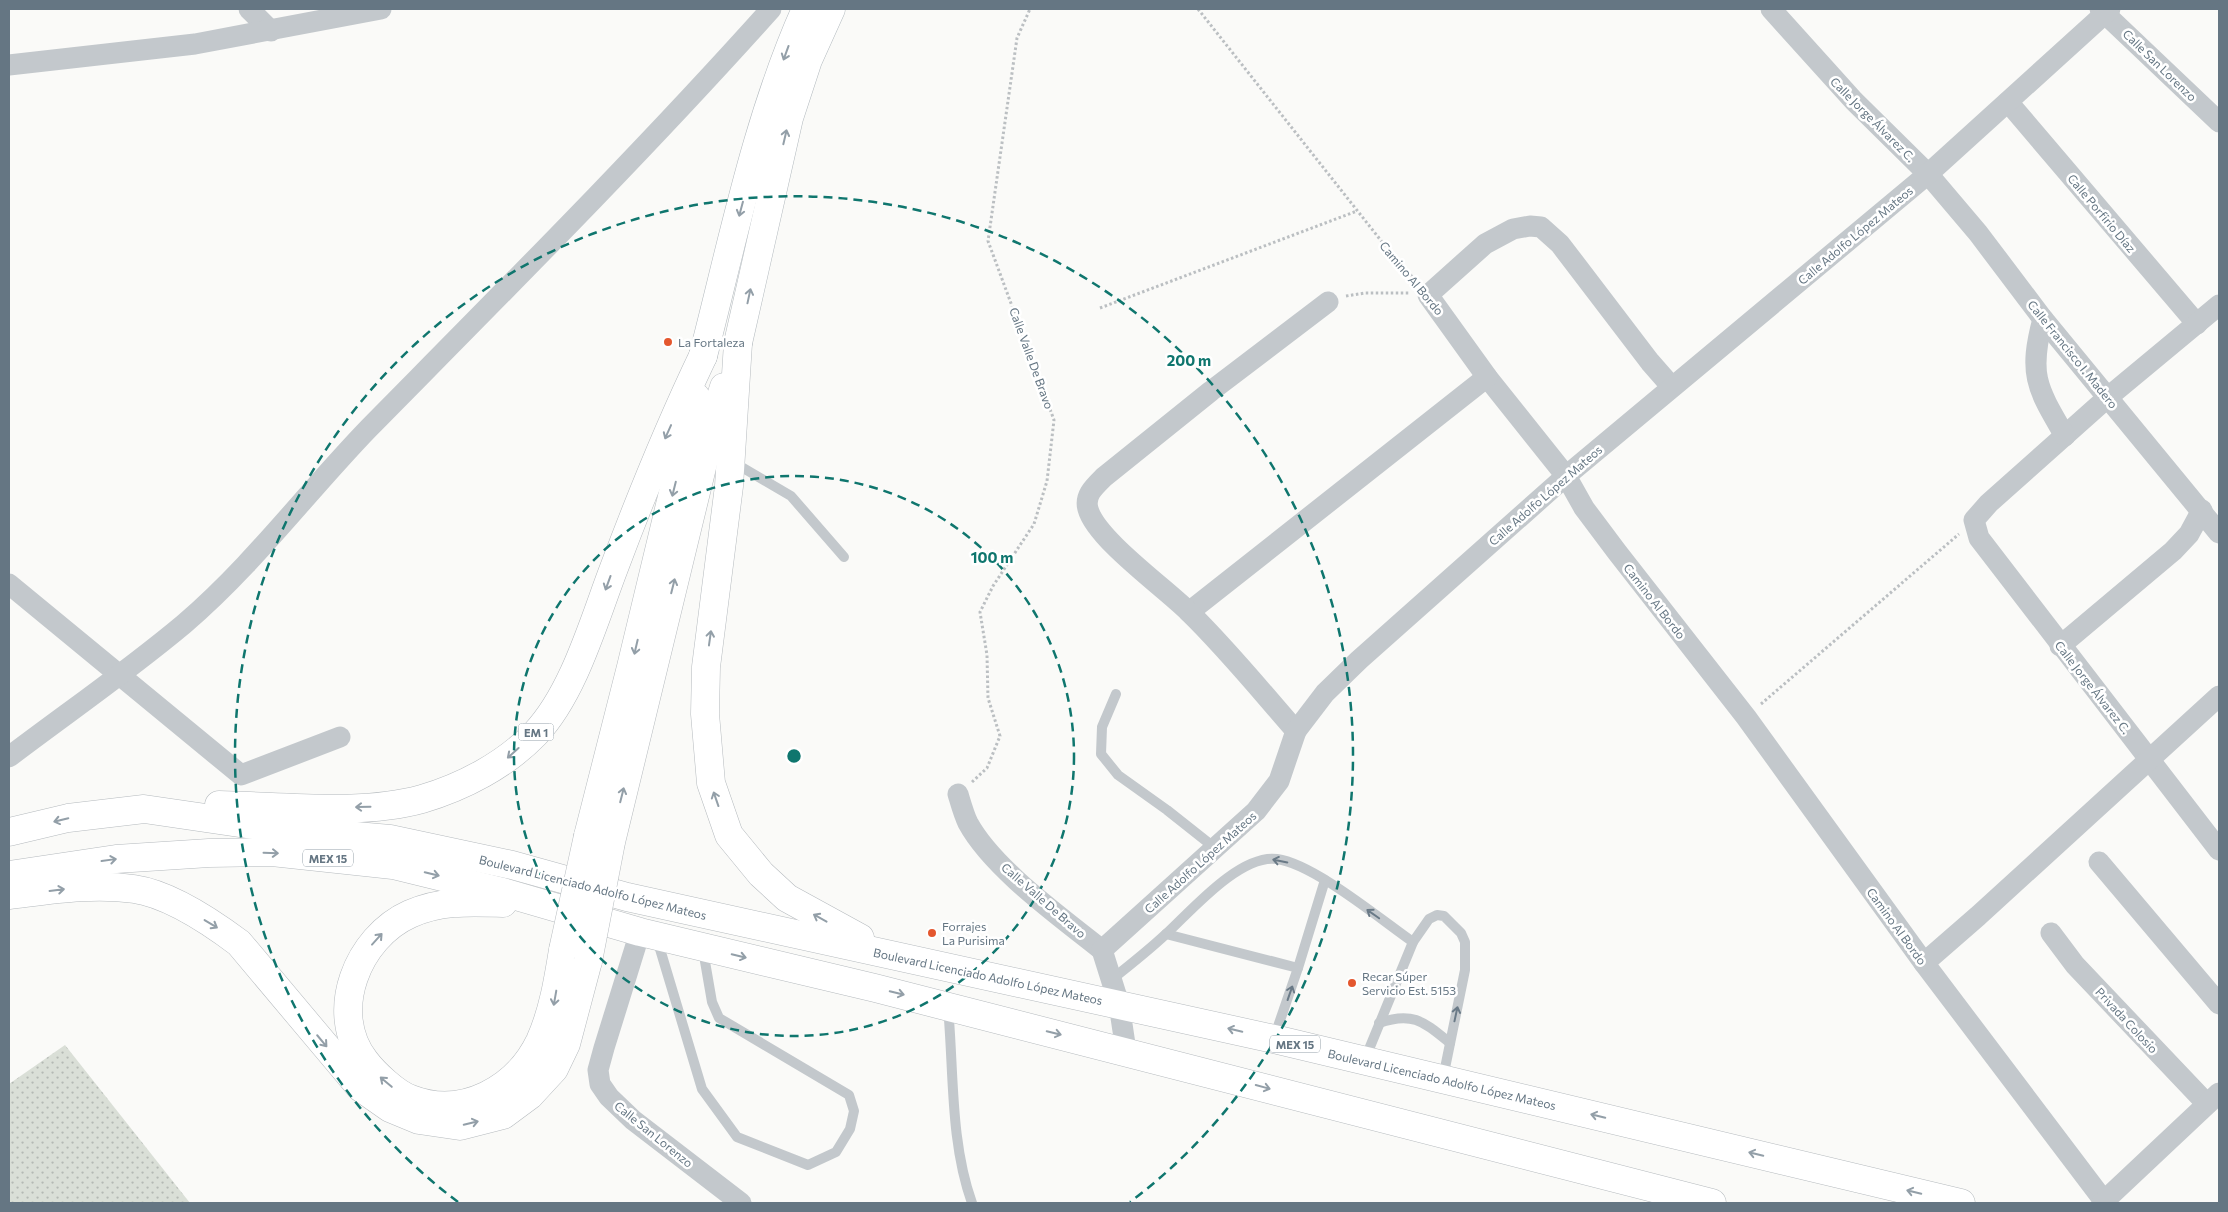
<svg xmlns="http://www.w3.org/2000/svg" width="2228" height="1212" viewBox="0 0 2228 1212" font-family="Commissioner,sans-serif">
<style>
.grass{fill:url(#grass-dots)}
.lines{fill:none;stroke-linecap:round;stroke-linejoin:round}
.secondary-casing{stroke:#b3babf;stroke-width:29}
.primary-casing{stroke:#b5babe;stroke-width:29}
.path{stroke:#bbbfc2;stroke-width:3;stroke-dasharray:2.5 2.5;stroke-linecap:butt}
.service{stroke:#c3c8cc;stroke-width:10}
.minor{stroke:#c3c8cc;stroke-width:21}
.secondary{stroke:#fff;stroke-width:28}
.primary{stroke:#fff;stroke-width:28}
.primary-bridge-casing{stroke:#b5babe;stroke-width:29;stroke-linecap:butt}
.primary-bridge{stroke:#fff;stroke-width:28}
.oneway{stroke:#939fa8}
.oneway2{stroke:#6a7a87}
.ring{fill:none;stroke:#0f766e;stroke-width:2.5;stroke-dasharray:9 6}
.poi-dot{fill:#e4572e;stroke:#fff;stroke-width:2}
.labels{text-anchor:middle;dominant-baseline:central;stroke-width:5;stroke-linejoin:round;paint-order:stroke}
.shield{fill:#fff;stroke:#939fa8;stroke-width:1}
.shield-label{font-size:11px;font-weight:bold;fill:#657683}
.street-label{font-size:12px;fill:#657683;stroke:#fff}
.poi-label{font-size:12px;fill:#657683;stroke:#fff;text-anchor:start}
.centre{fill:#0f766e;stroke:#fff;stroke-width:2.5}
.ring-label{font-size:15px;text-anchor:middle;font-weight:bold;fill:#0f766e;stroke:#fff;stroke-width:5;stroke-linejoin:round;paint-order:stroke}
</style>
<defs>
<pattern id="grass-dots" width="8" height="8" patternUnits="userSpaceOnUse" patternTransform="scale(1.25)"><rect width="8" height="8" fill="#dadfd7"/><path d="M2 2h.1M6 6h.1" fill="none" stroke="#b4b9b4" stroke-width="1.8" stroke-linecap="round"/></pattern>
</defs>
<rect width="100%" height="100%" fill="#fafaf8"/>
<path class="grass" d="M 65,1045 L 190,1203 L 9,1203 L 9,1084 Z"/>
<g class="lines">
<g class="secondary-casing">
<g id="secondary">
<path d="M 738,343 L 789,118 L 808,60 L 831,9"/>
<path d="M 703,356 C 733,240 757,118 806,9"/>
</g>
</g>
<g class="primary-casing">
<g id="primary">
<path d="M 738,343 L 729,486 L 706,667 L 705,714 L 711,783 L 729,835 L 761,874 L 787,898 L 860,938"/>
<path d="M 219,805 C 282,806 361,816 422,799 C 463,787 505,765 535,734 C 574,693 594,620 614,568 C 641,496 670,425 703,356"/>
<path d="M 9,832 L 68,818 L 144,809 L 287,830 L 390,839 L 512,865 L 627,897 L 1274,1039 L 1961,1203"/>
<path d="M 588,836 L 631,667 L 696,397"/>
<path d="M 611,842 L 713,422 L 724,387"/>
<path d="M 9,875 L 116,859 L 209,853 L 272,852 L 393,865 L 499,891 L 640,932 L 875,988 L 1712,1203"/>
<path d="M 9,895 C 51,890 92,883 134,889 C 169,894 211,922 239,943 L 360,1087 L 390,1108 L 419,1120 L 460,1126 L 503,1115 L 530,1095 L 554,1069 L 566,1044 L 588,961"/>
<path d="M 503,903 C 471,902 441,900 410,914 C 358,937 327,1012 365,1061 C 374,1073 396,1094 411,1099 C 463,1119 517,1089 540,1041 C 553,1012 558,981 563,950"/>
</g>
</g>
<g class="path">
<path d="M 1198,9 L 1390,252 L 1416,281"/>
<path d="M 1346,296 L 1365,293 L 1410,293"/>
<path d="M 1100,308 L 1357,211"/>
<path d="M 1761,704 L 1959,534"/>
<path d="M 972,782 L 987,768 L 1000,736 L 988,698 L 987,655 L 980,612 L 993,586 L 1034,524 L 1047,481 L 1054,420 L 988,241 L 1017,38 L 1030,9"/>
</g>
<g class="service">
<path d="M 733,462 L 791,496 L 844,557"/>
<path d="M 1116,694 L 1102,727 L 1101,754 L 1118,775 L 1167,810 L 1215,848"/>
<path d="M 1166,934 L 1298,968"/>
<path d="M 657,939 L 702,1089 L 737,1137 L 808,1165 L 836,1152 L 850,1129 L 854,1111 L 849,1095 L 719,1018 L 712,1002 L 703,950"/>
<path d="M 1111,980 C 1130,965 1149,950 1166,934 C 1192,910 1240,854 1277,859 C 1314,864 1380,919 1413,942"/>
<path d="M 948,1007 C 954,1072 950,1142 972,1203"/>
<path d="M 1379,1023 C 1413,1011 1424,1022 1450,1043"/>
<path d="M 1274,1038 L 1298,968 L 1325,880"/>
<path d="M 1365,1059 L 1413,942 L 1429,919 L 1437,915 L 1444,916 L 1461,933 L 1465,942 L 1465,970 L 1443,1078"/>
</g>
<g class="minor">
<path d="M 249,9 L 271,31"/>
<path d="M 1771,9 L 1854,101 L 1928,174 L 1978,233 L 2043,319 L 2219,533"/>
<path d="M 2100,9 L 2219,122"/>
<path d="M 9,65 L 195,44 L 381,9"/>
<path d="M 2008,102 L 2197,324"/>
<path d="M 2219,305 L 2107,398 L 1989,503 L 1974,520 L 1979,538 L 2219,850"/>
<path d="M 2043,319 C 2028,375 2037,388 2065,436"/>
<path d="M 1671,386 L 1650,362 L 1560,244 L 1541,227 L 1530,226 L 1513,229 L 1485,244 L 1428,295 L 1487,377 L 1566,476 L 1584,508 L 1617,552 L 1746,717 L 1924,963 L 2104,1201"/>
<path d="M 9,584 L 241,775 L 340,737"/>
<path d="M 1189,612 L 1487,377"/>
<path d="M 2060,646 L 2173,551 L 2189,534 L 2202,510"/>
<path d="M 1296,731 C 1261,691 1227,649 1189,612 C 1165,588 1096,539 1088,509 C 1084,495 1095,486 1104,477 L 1211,391 L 1328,302"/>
<path d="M 9,757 C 67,713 128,671 184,624 C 253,565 307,492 369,428 C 505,290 642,153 771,9"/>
<path d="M 958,794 C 961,804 964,815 968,823 C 993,869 1061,917 1102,950"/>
<path d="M 2099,862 L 2219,1004"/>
<path d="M 640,932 L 604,1048 L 598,1070 L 600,1084 L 609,1097 L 633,1120 L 741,1203"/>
<path d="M 2051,933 L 2075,965 L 2207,1104"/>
<path d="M 1924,963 L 1978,916 L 2219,696"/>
<path d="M 1126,1051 L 1119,1004 L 1102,950 L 1256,811 L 1279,781 L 1296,731 L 1325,693 L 1359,660 L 1566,476 L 1928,174 L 2110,9"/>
<path d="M 2102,1203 L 2219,1093"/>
</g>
<use href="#secondary" class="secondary"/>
<use href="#primary" class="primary"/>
<g class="primary-bridge-casing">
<g id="primary-bridge">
<path d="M 563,950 L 588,836"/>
<path d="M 588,961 L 611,842"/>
</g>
</g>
<use href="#primary-bridge" class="primary-bridge"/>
</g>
<defs><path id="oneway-shaft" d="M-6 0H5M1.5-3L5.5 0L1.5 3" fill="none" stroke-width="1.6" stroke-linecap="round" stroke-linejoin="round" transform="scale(1.25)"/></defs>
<g class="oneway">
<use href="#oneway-shaft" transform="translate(786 53) rotate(110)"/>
<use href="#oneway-shaft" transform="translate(785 137) rotate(-77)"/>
<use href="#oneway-shaft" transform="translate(741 209) rotate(105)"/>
<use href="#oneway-shaft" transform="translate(749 296) rotate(-78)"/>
<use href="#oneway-shaft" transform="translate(668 432) rotate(114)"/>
<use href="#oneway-shaft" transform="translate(674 489) rotate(104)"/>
<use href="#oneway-shaft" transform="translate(608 583) rotate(110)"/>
<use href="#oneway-shaft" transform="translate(673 586) rotate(-76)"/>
<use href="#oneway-shaft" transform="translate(710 638) rotate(-82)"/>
<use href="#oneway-shaft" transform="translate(636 647) rotate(103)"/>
<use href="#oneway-shaft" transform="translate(513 753) rotate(138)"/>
<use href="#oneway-shaft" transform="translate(622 795) rotate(-76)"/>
<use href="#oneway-shaft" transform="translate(716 799) rotate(-109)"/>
<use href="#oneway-shaft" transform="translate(363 807) rotate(179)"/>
<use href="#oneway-shaft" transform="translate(61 820) rotate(167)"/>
<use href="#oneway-shaft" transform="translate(271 853) rotate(2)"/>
<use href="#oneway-shaft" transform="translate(109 860) rotate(-8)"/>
<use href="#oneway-shaft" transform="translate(432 874) rotate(14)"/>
<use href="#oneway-shaft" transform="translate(57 890) rotate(-7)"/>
<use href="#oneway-shaft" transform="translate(820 918) rotate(-151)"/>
<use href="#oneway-shaft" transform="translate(211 924) rotate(31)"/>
<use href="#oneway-shaft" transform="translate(377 939) rotate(-48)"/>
<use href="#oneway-shaft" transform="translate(739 956) rotate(13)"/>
<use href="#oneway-shaft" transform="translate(897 993) rotate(14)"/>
<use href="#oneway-shaft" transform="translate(555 998) rotate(100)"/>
<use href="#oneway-shaft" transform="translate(1235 1030) rotate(-167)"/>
<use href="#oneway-shaft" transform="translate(1054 1033) rotate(14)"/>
<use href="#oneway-shaft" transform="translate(322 1041) rotate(50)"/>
<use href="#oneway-shaft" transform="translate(386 1082) rotate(-140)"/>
<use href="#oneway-shaft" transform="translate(1263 1087) rotate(15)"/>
<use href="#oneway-shaft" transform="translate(1598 1116) rotate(-166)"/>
<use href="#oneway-shaft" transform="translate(471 1123) rotate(-14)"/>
<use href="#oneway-shaft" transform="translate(1756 1154) rotate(-166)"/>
<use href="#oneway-shaft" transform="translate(1914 1192) rotate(-166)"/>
</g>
<g class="oneway2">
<use href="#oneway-shaft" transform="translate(1280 861) rotate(-169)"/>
<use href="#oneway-shaft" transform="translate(1373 914) rotate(-145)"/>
<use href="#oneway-shaft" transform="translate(1290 993) rotate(-71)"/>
<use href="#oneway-shaft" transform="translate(1456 1014) rotate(-78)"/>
</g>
<g class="ring">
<circle cx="794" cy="756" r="280"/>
<path d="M458 1202A559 559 0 1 1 1130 1202"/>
</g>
<g class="poi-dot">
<circle cx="668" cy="342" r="5"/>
<circle cx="932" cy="933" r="5"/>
<circle cx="1352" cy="983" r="5"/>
</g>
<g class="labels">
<g class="shield">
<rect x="518.5" y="723.5" width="35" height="17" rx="4"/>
<rect x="303" y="849.5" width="50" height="17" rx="4"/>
<rect x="1270" y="1035.5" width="50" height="17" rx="4"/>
</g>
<g class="shield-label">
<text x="536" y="732">EM 1</text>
<text x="328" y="858">MEX 15</text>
<text x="1295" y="1044">MEX 15</text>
</g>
<g class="street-label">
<text transform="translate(2160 65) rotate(44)">Calle San Lorenzo</text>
<text transform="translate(1873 119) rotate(45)">Calle Jorge Álvarez C.</text>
<text transform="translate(2102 213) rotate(50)">Calle Porfirio Díaz</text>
<text transform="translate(1855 235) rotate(-40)">Calle Adolfo López Mateos</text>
<text transform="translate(1412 278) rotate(50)">Camino Al Bordo</text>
<text transform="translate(2073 354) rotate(51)">Calle Francisco I. Madero</text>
<text transform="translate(1032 358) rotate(70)">Calle Valle De Bravo</text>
<text transform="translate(1545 495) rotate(-41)">Calle Adolfo López Mateos</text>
<text transform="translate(1655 601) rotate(52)">Camino Al Bordo</text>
<text transform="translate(2093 687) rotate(52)">Calle Jorge Álvarez C.</text>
<text transform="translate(1200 862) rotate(-42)">Calle Adolfo López Mateos</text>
<text transform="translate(593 887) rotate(14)">Boulevard Licenciado Adolfo López Mateos</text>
<text transform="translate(1044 900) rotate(41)">Calle Valle De Bravo</text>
<text transform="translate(1897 926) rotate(54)">Camino Al Bordo</text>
<text transform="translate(988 976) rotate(12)">Boulevard Licenciado Adolfo López Mateos</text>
<text transform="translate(2127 1020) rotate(47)">Privada Colosio</text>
<text transform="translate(1442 1079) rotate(13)">Boulevard Licenciado Adolfo López Mateos</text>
<text transform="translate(654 1134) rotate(39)">Calle San Lorenzo</text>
</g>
<g class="poi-label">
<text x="678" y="342">La Fortaleza</text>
<text x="942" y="926">Forrajes<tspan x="942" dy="14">La Purisima</tspan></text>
<text x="1362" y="976">Recar Súper<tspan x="1362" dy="14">Servicio Est. 5153</tspan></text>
</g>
</g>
<circle cx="794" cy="756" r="8" class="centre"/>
<g class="ring-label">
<text x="1189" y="366">200 m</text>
<text x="992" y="563">100 m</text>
</g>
<rect width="2228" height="1212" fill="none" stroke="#657683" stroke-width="20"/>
</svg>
